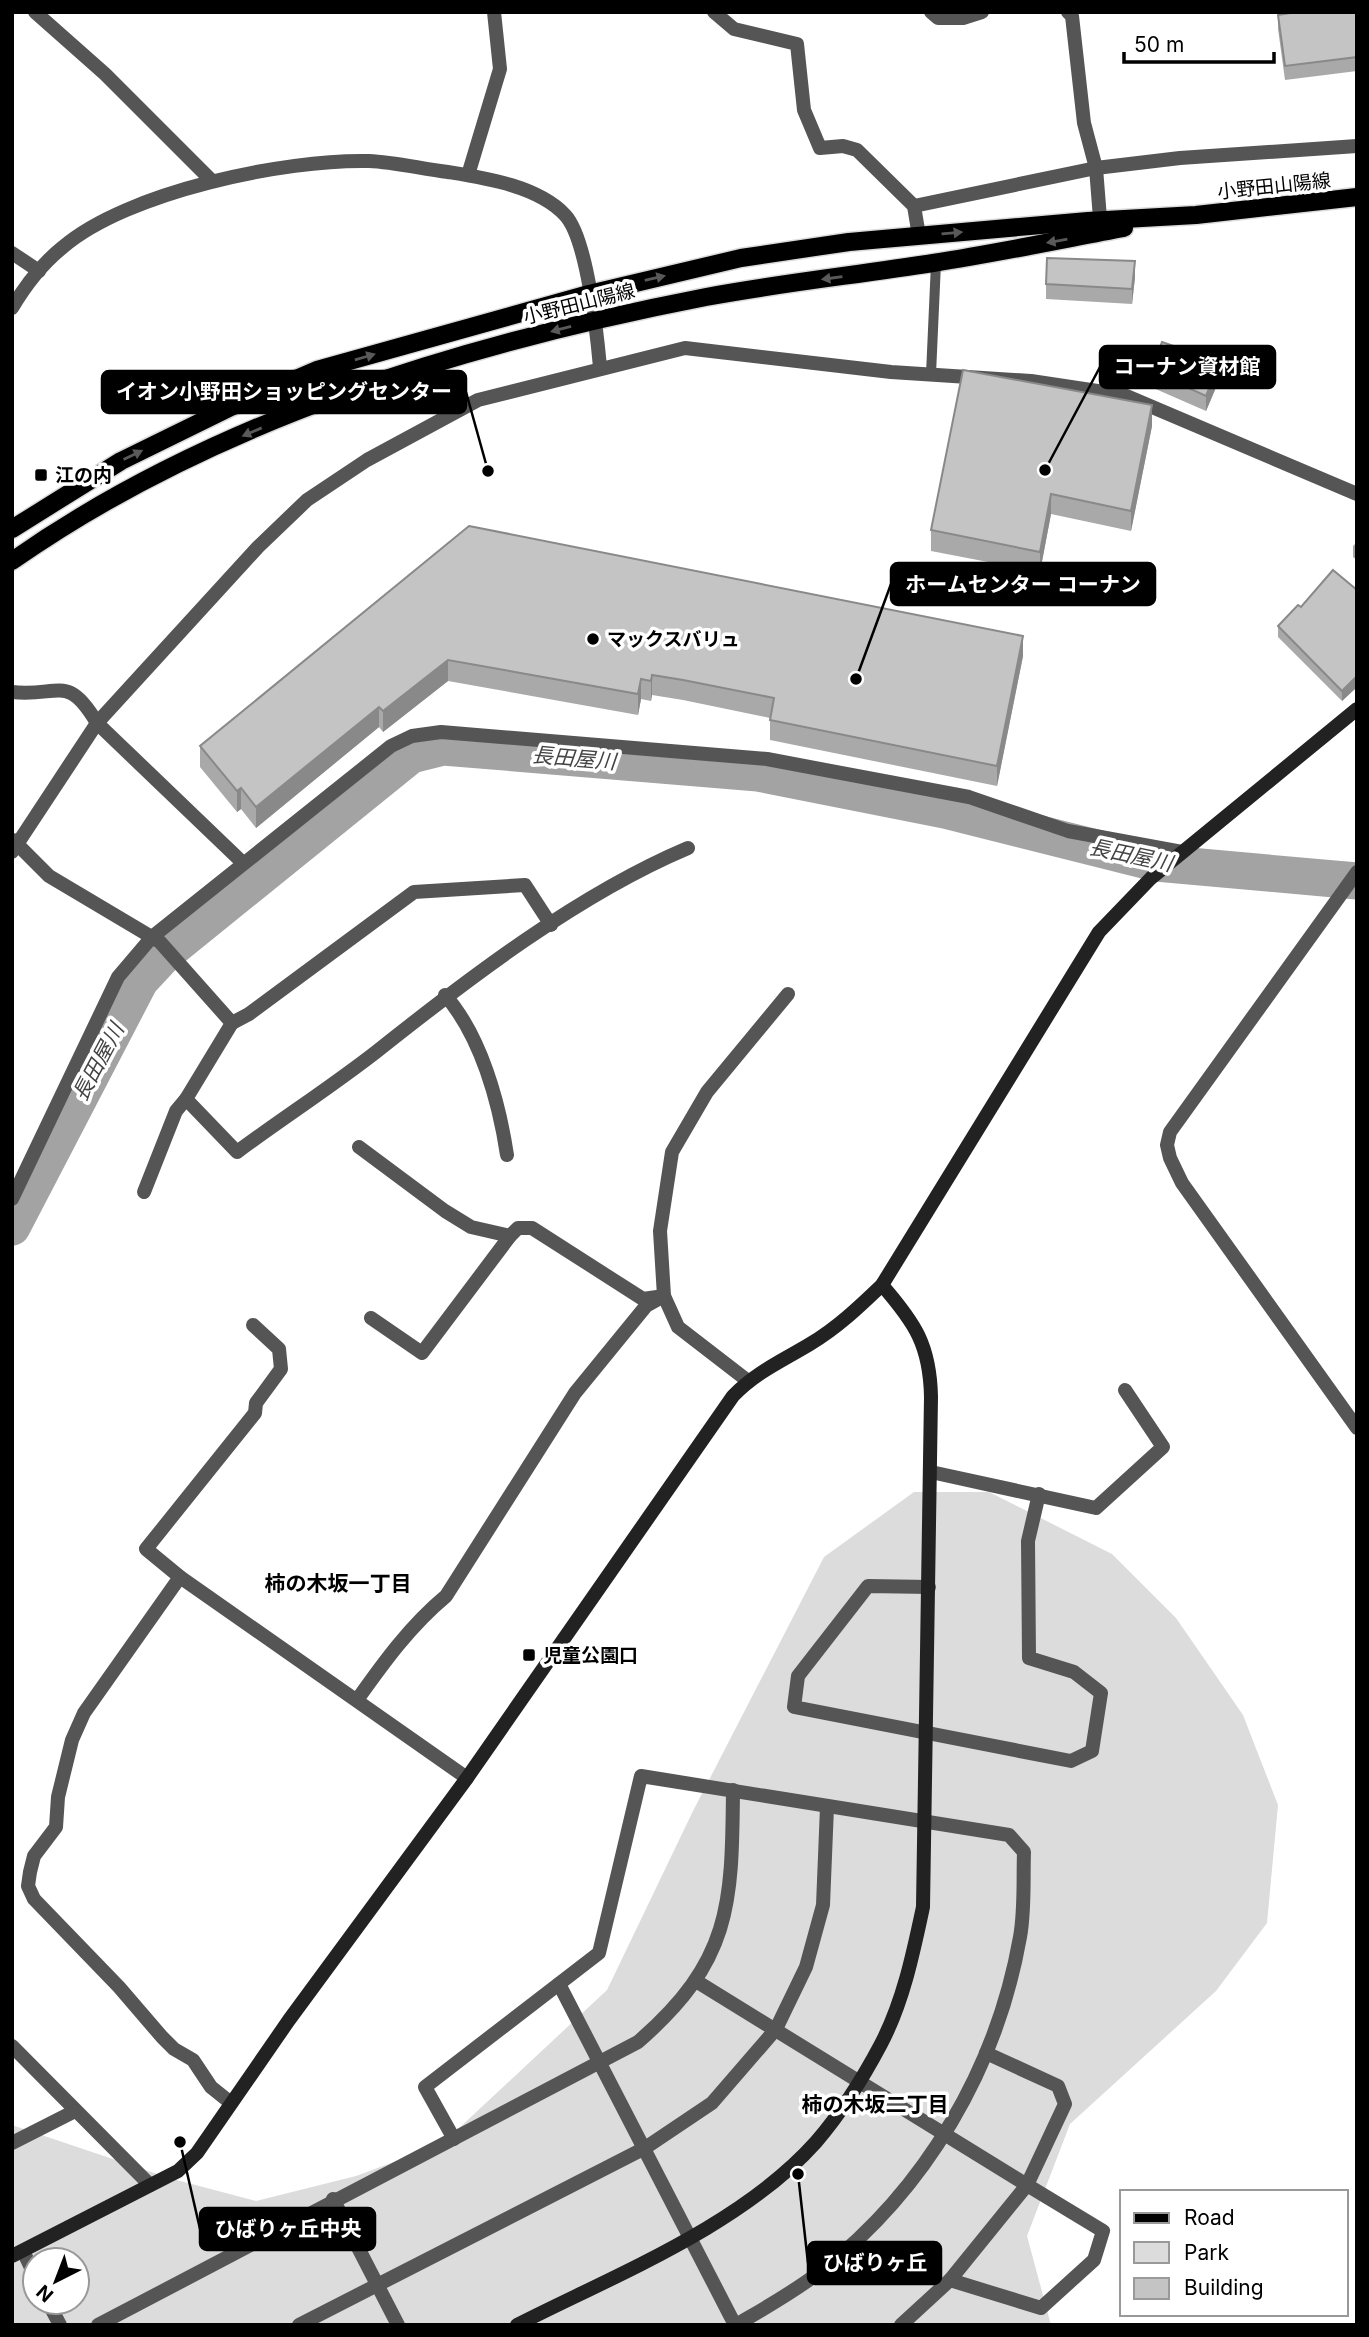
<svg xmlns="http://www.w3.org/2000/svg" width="1369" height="2337" viewBox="0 0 1369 2337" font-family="Inter,'Noto Sans JP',sans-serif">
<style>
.green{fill:#dcdcdc;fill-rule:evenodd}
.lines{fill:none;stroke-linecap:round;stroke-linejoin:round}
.river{stroke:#a3a3a3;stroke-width:37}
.primary-casing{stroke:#dbdbdb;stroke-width:21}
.lane{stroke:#555;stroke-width:10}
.street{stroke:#555;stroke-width:14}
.secondary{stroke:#222;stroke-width:14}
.primary{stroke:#000;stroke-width:18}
.wall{fill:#a9a9a9}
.shaded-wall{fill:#898989}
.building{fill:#c4c4c4;stroke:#898989;stroke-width:2}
.oneway{fill:#595959}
.poi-dot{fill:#000;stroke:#fff;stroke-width:2.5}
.labels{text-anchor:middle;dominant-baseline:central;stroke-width:7;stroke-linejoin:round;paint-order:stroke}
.street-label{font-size:19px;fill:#000;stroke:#fff}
.poi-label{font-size:19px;font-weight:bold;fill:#000;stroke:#fff;text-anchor:start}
.water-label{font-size:21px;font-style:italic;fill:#444;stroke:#fff}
.neighbourhood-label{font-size:21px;font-weight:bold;fill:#000;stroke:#fff}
.leader{fill:none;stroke:#000;stroke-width:2.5}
.callout-dot{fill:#000;stroke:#fff;stroke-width:2.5}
.callout{fill:#000;stroke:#000;stroke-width:2.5}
.callout-label{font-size:21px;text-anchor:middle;font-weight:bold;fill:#fff}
</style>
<rect width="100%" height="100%" fill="#fff"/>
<path class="green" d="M 914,1492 L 989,1492 L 1112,1554 L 1176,1618 L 1243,1715 L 1278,1805 L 1267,1923 L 1216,1991 L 1070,2124 L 1027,2236 L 1051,2325 L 12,2325 L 12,2125 L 169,2178 L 256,2201 L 356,2176 L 442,2144 L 607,1990 L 693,1811 L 824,1557 ZM 35,2260 L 77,2260 L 77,2302 L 35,2302 Z"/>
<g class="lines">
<path class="river" d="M 12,1227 L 140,981 L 166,953 L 411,755 L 443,747 L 758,773 L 945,810 L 1156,863 L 1357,881"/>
<g class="primary-casing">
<g id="primary">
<path d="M 12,529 L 121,461 L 231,407 L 317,370 L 589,294 L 741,258 L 849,242 L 1088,221 L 1196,215 L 1357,197"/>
<path d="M 12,561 C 215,419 464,344 706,297 C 781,283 857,275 933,263 C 997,253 1060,240 1124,228"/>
</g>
</g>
<path class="lane" d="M 931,374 L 936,263"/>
<g class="street">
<path d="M 35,12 L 105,74 L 211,180"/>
<path d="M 714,12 L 734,29 L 797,44 L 804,110 L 820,148 L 843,146 L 857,150 L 914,206 L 919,236"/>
<path d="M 931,12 L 938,18 L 963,18 L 982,12"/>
<path d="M 1068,12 L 1072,16 L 1084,123 L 1096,168 L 1101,231"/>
<path d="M 468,175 L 500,69 L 494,12"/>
<path d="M 914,206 L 1096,168 L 1180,158 L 1357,146"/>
<path d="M 12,253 L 39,271"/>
<path d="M 12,308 C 25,286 43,263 63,247 C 127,192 285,159 369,161 C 395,162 422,169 448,172 C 485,178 538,186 565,215 C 587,238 597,334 600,367"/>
<path d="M 12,692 C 60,697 67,673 97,723 L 243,863"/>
<path d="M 13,840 L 49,876 L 160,942 L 232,1023 L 186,1099 L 237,1152 C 283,1118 331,1087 376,1052 C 469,978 579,894 688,848"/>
<path d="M 12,852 L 97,723 L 258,547 L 307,500 L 367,460 L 478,400 L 685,348 L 891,372 L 1031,381 L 1124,395 L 1357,494"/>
<path d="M 1357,872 L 1170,1132 L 1167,1145 L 1170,1158 L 1182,1183 L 1357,1428"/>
<path d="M 445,995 C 481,1036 499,1102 507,1155"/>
<path d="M 232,1023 L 249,1014 L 414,892 L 525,885 L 551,925"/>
<path d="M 359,1147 L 445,1211 L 471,1227 L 510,1236"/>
<path d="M 144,1192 L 176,1111 L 186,1099"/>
<path d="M 12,1199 L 118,977 L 152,937 L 391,746 L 412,736 L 441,732 L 767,759 L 969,797 L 1068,831 L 1182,852"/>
<path d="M 371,1318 L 422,1353 L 510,1236 L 518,1228 L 532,1228 L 643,1299 L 664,1296 L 678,1327 L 748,1381"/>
<path d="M 253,1325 L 279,1349 L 281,1369 L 256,1403 L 255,1413 L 146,1549 L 180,1577 L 467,1778"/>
<path d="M 931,1472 L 1096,1508 L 1163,1447 L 1125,1390"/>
<path d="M 180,1577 L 84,1713 L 72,1740 L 58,1797 L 56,1827 L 34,1856 L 30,1872 L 28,1886 L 34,1899 L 119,1987 L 162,2037 L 174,2049 L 193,2060 L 211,2087 L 231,2103"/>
<path d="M 929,1587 L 868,1586 L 798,1676 L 794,1707 L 1071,1761 L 1092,1751 L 1101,1693 L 1074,1672 L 1029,1658 L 1028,1541 L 1039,1494"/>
<path d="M 357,1700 C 384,1662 410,1626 446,1596 L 575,1393 L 646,1306 L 664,1296 L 660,1231 L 672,1152 L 707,1092 L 788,994"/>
<path d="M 696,1981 L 1027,2185 L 950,2280 L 901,2325"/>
<path d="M 559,1984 L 735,2325"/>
<path d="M 12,2046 L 150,2185"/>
<path d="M 454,2139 L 425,2087 L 599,1953 L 641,1776 L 1009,1835 L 1024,1852 C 1023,1880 1025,1910 1020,1937 C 997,2068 926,2189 821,2271 C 794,2292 765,2308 736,2325"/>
<path d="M 12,2143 L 75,2111"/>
<path d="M 333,2199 L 398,2325"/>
<path d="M 23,2251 L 35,2276"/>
<path d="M 950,2280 L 1041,2308 L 1094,2260 L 1103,2231 L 1027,2185 L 1065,2104 L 1058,2086 L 986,2053"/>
<path d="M 48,2302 L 60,2325"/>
<path d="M 98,2325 L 638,2042 C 731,1961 732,1906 733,1790"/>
<path d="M 299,2325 L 645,2148 L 712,2103 L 776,2029 L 806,1967 L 823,1905 L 827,1807"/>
</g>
<g class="secondary">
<path d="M 12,2256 L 178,2171 L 197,2153 L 289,2020 L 467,1778 L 733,1396 C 756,1372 782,1361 810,1344 C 837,1328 859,1307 882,1285 L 1099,932 L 1151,878 L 1357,709"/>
<path d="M 517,2325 C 615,2275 741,2226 816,2142 C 841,2113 863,2078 881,2044 C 903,2002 913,1954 923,1907 L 931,1397 C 930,1345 915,1323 882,1285"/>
</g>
<use href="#primary" class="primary"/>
</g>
<g class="wall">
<path d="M 1357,12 L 1357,71 L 1285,80 L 1278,29 L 1278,15 Z"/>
<path d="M 1135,277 L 1132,304 L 1046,299 L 1046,284 Z"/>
<path d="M 1151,371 L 1220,378 L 1206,411 L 1151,387 Z"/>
<path d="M 1152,426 L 1131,531 L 1051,514 L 1040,572 L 931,551 L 931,530 Z"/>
<path d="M 469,526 L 1023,656 L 997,786 L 770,740 L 770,718 L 683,700 L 652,695 L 651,701 L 641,699 L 638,715 L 448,681 L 383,732 L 379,727 L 256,828 L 241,809 L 237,812 L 200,767 L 200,746 Z"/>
<path d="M 1357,542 L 1357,560 L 1353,557 L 1353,546 Z"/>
<path d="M 1357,590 L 1357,687 L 1342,701 L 1278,637 L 1278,626 L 1301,607 Z"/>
</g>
<g class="shaded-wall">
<path d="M 1135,261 L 1135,277 L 1132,304 L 1132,289 Z"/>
<path d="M 1220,362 L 1220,378 L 1206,411 L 1206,396 Z"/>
<path d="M 1152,405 L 1152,426 L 1131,531 L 1131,511 Z"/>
<path d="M 1051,494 L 1051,514 L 1040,572 L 1040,552 Z"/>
<path d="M 1023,636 L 1023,656 L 997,786 L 997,766 Z"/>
<path d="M 448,660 L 448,681 L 383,732 L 383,711 Z"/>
<path d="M 652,675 L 652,695 L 651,701 L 651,681 Z"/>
<path d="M 1357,676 L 1357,687 L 1342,701 L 1342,691 Z"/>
<path d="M 641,679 L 641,699 L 638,715 L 638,694 Z"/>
<path d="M 379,707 L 379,727 L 256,828 L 256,807 Z"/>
<path d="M 241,788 L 241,809 L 237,812 L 237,791 Z"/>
</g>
<g class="building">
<path d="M 1296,12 L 1357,12 L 1357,57 L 1285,66 L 1278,15 Z"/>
<path d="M 1047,258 L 1135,261 L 1132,289 L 1046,284 Z"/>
<path d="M 1162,342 L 1220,362 L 1206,396 L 1151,371 Z"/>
<path d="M 963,370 L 1152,405 L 1131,511 L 1051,494 L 1040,552 L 931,530 Z"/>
<path d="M 469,526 L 1023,636 L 997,766 L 770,720 L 774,698 L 683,680 L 652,675 L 651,681 L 641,679 L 638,694 L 448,660 L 383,711 L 379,707 L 256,807 L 241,788 L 237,791 L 200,746 Z"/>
<path d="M 1333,570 L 1357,590 L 1357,676 L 1342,691 L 1278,626 L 1298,605 L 1301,607 Z"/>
</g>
<defs><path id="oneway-solid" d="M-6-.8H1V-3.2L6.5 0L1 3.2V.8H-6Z" transform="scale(1.75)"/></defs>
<g class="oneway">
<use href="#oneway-solid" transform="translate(952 233) rotate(-5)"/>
<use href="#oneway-solid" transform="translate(1057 241) rotate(170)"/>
<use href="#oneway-solid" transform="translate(655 278) rotate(-13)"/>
<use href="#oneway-solid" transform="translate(832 278) rotate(172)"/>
<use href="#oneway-solid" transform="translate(561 329) rotate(165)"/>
<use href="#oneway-solid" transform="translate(365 357) rotate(-16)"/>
<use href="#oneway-solid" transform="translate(252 432) rotate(157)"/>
<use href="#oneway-solid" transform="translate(133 455) rotate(-26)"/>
</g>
<g class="poi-dot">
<rect x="34" y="468" width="14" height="14" rx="3.5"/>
<circle cx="593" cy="639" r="7"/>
<rect x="522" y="1648" width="14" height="14" rx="3.5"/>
</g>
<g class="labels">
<g class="street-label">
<text transform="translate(1274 186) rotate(-6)">小野田山陽線</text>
<text transform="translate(579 304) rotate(-14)">小野田山陽線</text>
</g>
<g class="poi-label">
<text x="55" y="475">江の内</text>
<text x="607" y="639">マックスバリュ</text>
<text x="543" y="1655">児童公園口</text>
</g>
<g class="water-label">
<text transform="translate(574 758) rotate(5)">長田屋川</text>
<text transform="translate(1131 855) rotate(12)">長田屋川</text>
<text transform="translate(98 1062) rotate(-62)">長田屋川</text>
</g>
<g class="neighbourhood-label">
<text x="338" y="1583">柿の木坂一丁目</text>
<text x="875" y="2104">柿の木坂二丁目</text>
</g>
</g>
<path class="leader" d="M1045 470L1100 367M488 471L466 392M856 679L891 584M180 2142L200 2229M798 2174L808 2263"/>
<g class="callout-dot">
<circle cx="1045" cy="470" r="7"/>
<circle cx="488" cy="471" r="7"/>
<circle cx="856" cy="679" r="7"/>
<circle cx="180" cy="2142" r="7"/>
<circle cx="798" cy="2174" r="7"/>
</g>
<g class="callout">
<rect x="1100" y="346" width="175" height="42" rx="7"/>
<rect x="102" y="371" width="364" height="42" rx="7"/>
<rect x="891" y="563" width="264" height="42" rx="7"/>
<rect x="200" y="2208" width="175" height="42" rx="7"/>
<rect x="808" y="2242" width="133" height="42" rx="7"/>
</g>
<g class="callout-label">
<text x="1187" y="374">コーナン資材館</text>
<text x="284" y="399">イオン小野田ショッピングセンター</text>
<text x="1023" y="592">ホームセンター コーナン</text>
<text x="288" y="2236">ひばりヶ丘中央</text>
<text x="875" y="2270">ひばりヶ丘</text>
</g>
<rect width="1369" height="2337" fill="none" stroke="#000000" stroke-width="28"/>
<rect x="1120" y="2190" width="228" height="126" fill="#ffffff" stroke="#999999" stroke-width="2"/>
<rect x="1134" y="2213" width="35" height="10" fill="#000000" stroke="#999999" stroke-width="2"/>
<text x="1184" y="2225" font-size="21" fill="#000000">Road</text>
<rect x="1134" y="2242" width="35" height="21" fill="#dcdcdc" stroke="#999999" stroke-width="2"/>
<text x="1184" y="2260" font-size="21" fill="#000000">Park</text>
<rect x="1134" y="2278" width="35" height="21" fill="#c4c4c4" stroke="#999999" stroke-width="2"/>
<text x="1184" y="2295" font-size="21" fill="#000000">Building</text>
<g transform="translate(56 2281) rotate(222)"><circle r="33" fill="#ffffff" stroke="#999999" stroke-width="2"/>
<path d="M0-5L12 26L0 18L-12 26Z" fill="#000000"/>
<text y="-10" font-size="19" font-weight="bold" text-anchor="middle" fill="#000000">N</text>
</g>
<path d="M1124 52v10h150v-10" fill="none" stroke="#000000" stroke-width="3.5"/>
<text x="1134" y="52" font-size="21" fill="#000000" stroke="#ffffff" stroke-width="5" paint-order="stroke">50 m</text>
</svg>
